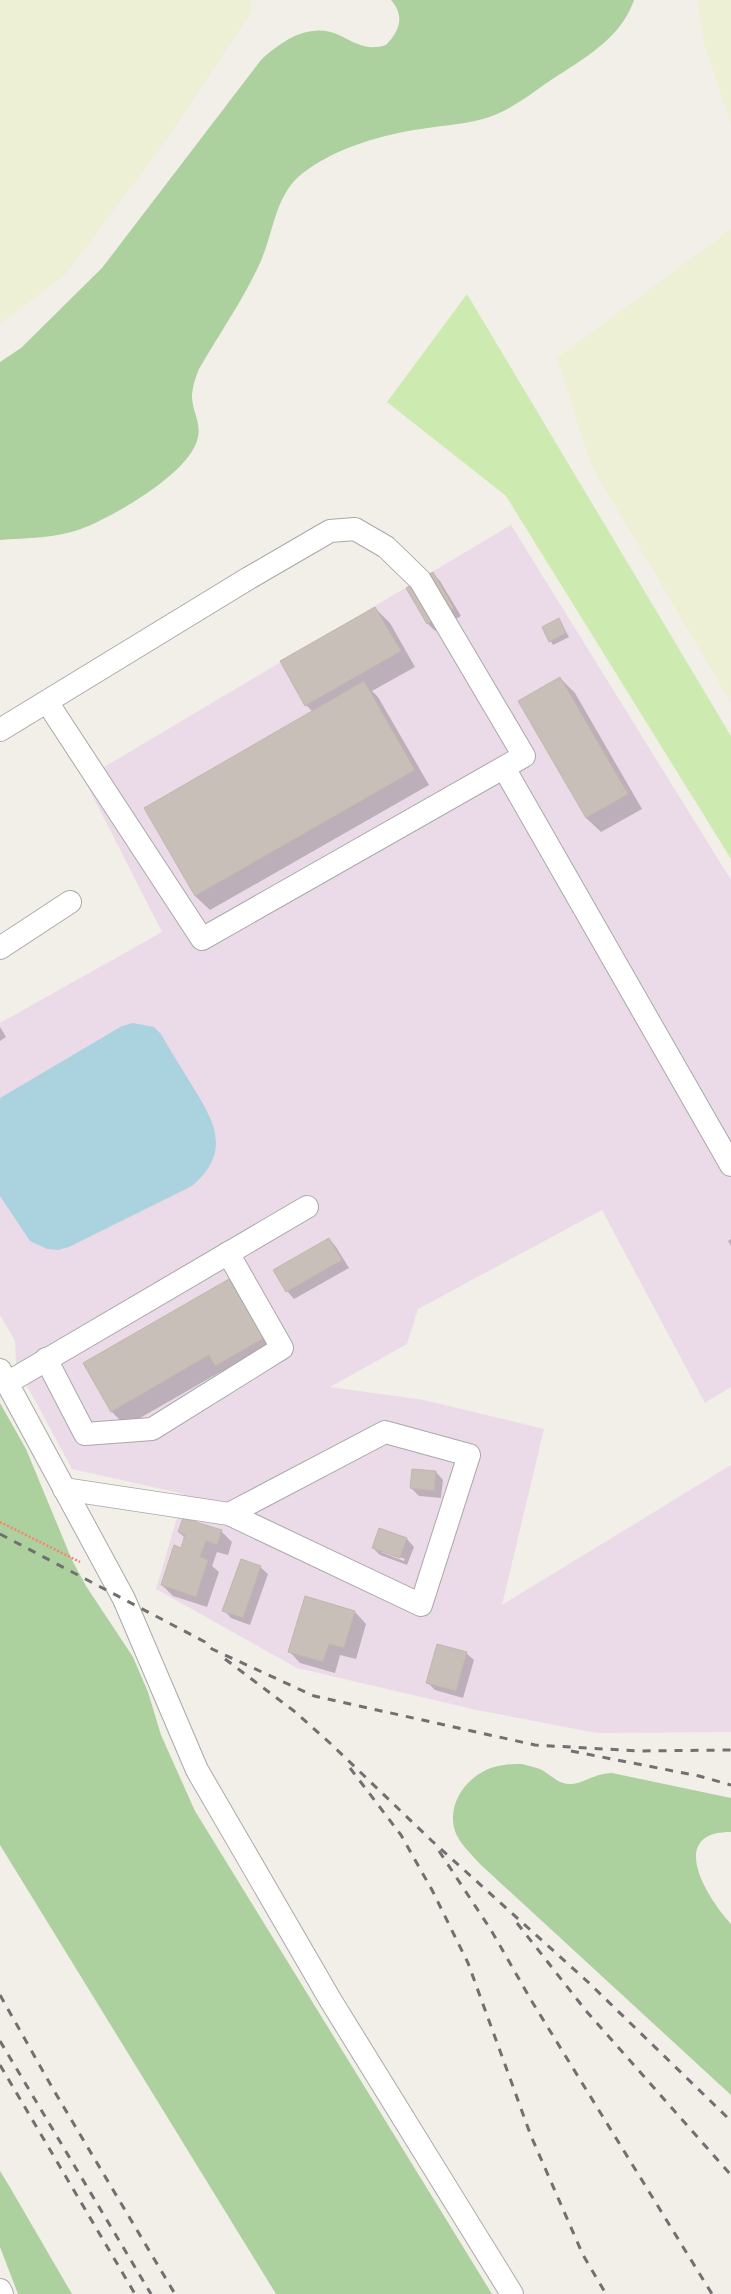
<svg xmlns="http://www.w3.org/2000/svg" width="731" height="2294" viewBox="0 0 731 2294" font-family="'DejaVu Sans',sans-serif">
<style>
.industrial{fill:#ebdbe8}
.farmland{fill:#eef0d5}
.grass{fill:#cdebb0}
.forest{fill:#add19e}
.water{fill:#aad3df}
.shadow{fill:#0003;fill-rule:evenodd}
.building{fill:#c7bfb8;stroke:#c4b6ab}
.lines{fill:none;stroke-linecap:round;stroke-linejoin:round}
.minor-casing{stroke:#a9a9a9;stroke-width:24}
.path{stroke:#fa8072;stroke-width:2.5;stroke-dasharray:2 2;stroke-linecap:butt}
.minor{stroke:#fff;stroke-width:22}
.rail{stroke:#707070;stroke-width:3;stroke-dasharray:8 8;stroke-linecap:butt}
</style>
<rect width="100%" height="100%" fill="#f2efe9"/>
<path class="industrial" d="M 511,525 L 731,880 L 731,1387 L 705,1403 L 602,1210 L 418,1309 L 407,1344 L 330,1387 L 424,1400 L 544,1429 L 502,1605 L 731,1465 L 731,1732 L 597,1733 L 477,1710 L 297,1668 L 156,1589 L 184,1494 L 72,1469 L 25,1382 L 16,1363 L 15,1341 L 0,1315 L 0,1023 L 162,932 L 84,779 Z"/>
<g class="farmland">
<path d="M 0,0 L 251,0 L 252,11 L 168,138 L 65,275 L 0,324 Z"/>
<path d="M 697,0 L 731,0 L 731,126 L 705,47 Z"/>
<path d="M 731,229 L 731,703 L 590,463 L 557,358 Z"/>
</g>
<path class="grass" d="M 467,294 L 731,736 L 731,859 L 506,496 L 387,402 Z"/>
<g class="forest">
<path d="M 391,0 L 634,0 C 623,33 593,53 565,71 C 538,87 515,110 483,119 C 461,125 437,126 414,130 C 375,137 334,149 303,173 C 275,194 274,232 260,263 C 243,300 219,334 199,369 C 195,379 192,388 192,398 C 193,412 201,423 198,437 C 192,472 113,517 81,529 C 56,538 27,538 0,540 L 0,362 L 21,348 L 102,268 L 261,60 C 283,40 311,21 341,36 C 357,44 368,51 386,45 C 400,31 405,16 391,0 Z"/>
<path d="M 0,1403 L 26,1449 L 72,1560 L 86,1586 L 133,1657 L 148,1692 L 161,1735 L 195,1811 L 492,2294 L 276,2294 L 0,1845 Z"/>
<path d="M 522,1764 C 528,1766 535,1767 540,1769 C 550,1774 557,1783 568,1784 C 582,1785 594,1773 612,1773 L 731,1798 L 731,1832 C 666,1832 707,1898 731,1924 L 731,2095 L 481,1865 C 472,1855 459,1843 455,1831 C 445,1800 473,1768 504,1765 C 510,1764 516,1764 522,1764 Z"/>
<path d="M 0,2171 L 8,2184 L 72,2294 L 18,2294 L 0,2247 Z"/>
</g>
<path class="water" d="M 133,1023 L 154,1027 L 161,1034 C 171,1052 182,1069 193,1087 C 216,1124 231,1153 192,1186 L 69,1247 L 58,1250 L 47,1249 L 30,1241 L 0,1196 L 0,1098 L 122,1026 Z"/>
<g class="shadow">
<path d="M 432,573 L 440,581 L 461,616 L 435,631 L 428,624 Z"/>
<path d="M 375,608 L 390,623 L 415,667 L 372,691 L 378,697 L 429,785 L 210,910 L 195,896 L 313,712 L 306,705 Z"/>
<path d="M 559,620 L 569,637 L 553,645 L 543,627 Z"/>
<path d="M 560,678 L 575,693 L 642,809 L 601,832 L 586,818 Z"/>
<path d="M 0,1027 L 6,1037 L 0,1041 Z"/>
<path d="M 329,1239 L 336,1247 L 349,1268 L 294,1299 L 287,1291 Z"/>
<path d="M 731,1239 L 731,1246 L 728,1241 Z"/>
<path d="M 229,1280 L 244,1295 L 278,1353 L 231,1380 L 222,1371 L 126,1426 L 111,1411 Z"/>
<path d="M 436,1472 L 443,1480 L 441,1498 L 419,1496 L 411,1488 Z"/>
<path d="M 221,1531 L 232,1542 L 228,1555 L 217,1552 L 212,1566 L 219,1572 L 207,1607 L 173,1596 L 162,1585 L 182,1549 L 185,1538 L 179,1532 Z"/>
<path d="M 407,1539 L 414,1547 L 407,1565 L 380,1555 L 373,1548 ZM 381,1550 L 405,1559 L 404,1561 L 381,1552 Z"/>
<path d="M 260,1567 L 268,1574 L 250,1625 L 231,1618 L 224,1610 Z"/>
<path d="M 305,1597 L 355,1612 L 366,1624 L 356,1659 L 340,1655 L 335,1673 L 300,1663 L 289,1651 Z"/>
<path d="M 466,1653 L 474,1660 L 463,1698 L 435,1690 L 427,1682 Z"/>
</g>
<g class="building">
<path d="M 433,572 L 454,608 L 427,624 L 406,588 Z"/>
<path d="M 375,607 L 401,651 L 305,706 L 280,661 Z"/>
<path d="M 559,618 L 566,633 L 549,642 L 542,627 Z"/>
<path d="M 560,677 L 628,794 L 586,818 L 518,701 Z"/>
<path d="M 364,681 L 415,770 L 195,896 L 144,808 Z"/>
<path d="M 329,1238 L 342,1260 L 286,1292 L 273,1270 Z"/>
<path d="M 229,1279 L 264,1338 L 215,1366 L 209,1355 L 111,1412 L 83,1363 Z"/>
<path d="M 412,1469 L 436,1471 L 434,1491 L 410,1488 Z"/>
<path d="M 183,1518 L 222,1530 L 217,1545 L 206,1541 L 200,1557 L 208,1560 L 196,1597 L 161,1585 L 174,1545 L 181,1548 L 185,1535 L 178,1532 Z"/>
<path d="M 379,1528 L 407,1538 L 400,1558 L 372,1548 Z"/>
<path d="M 241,1559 L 261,1566 L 243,1618 L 222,1611 Z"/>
<path d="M 305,1596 L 355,1611 L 344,1648 L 329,1644 L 323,1662 L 288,1652 Z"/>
<path d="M 437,1644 L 467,1652 L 456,1691 L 426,1683 Z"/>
</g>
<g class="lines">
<g class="minor-casing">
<g id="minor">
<path d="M 0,730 L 249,578 L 330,531 L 355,529 L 386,547 L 420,580 L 524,756 L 202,939 L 47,702"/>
<path d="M 504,768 L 731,1165"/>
<path d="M 0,948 L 70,902"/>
<path d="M 46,1359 L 85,1434 L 152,1429 L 282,1348 L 228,1253"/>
<path d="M 0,1370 L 124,1599 L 197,1770 L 331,2001 L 512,2294"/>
<path d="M 7,1383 L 307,1207"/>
<path d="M 64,1489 L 229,1514 L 421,1605 L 469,1455 L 385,1432 L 229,1514"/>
<path d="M 0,2290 L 2,2294"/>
</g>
</g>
<path class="path" d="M 0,1522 L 80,1562"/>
<use href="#minor" class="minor"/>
<g class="rail">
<path d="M 0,1534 L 205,1642 L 212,1649 L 314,1696 L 535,1745 L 639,1751 L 731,1750"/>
<path d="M 225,1659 L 294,1711 L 331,1744 L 432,1841 L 588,1982 L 731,2121"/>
<path d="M 571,1751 L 699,1776 L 731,1785"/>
<path d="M 350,1768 L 401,1835 L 432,1890 L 468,1963 L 531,2136 L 583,2255 L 606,2294"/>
<path d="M 439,1851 L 491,1930 L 531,2000 L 712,2294"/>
<path d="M 517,1923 L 587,2012 L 731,2175"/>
<path d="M 0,1995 L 53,2089 L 175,2294"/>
<path d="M 0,2041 L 151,2294"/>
<path d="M 0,2065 L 135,2294"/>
</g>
</g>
</svg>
